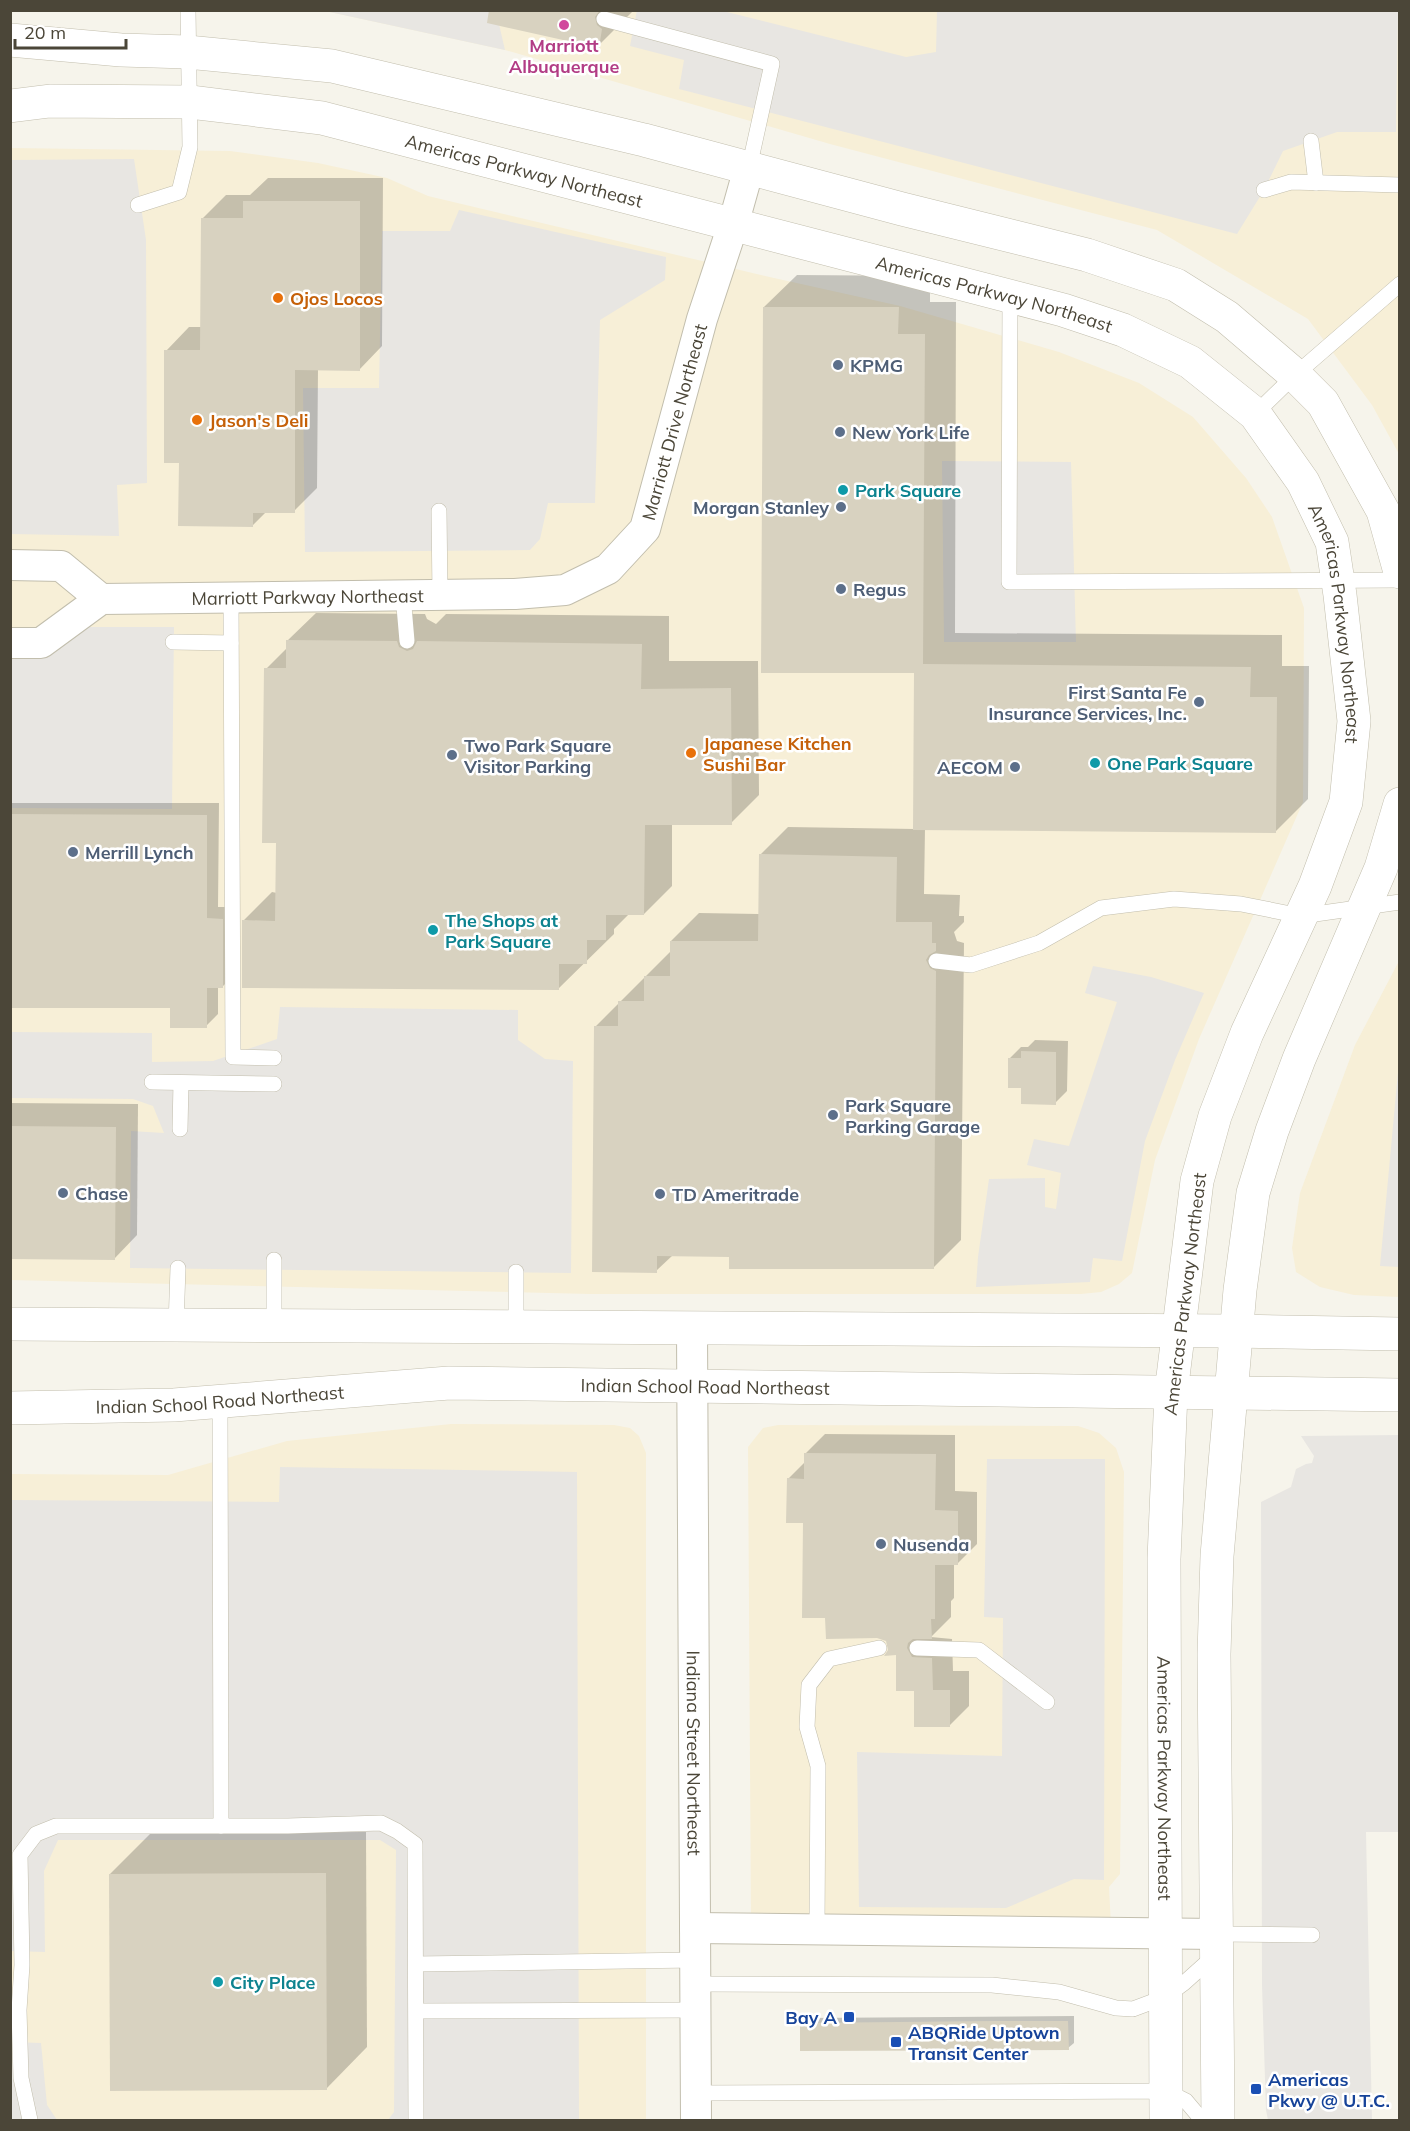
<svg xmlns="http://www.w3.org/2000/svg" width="1410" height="2131" viewBox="0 0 1410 2131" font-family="Mulish,sans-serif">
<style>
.commercial{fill:#f7efd7}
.parking{fill:#e8e6e2}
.shadow{fill:#0003}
.building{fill:#d8d2c0}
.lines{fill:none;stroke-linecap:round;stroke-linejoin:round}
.service-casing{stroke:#c2bead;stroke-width:16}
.minor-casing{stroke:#c2bead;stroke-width:32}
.tertiary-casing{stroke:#c2bead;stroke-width:34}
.service{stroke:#fff;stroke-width:15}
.minor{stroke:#fff;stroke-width:30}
.tertiary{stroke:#fff;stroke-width:33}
.hotel-dot{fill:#d1479c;stroke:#fff;stroke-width:2}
.food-dot{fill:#e8710a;stroke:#fff;stroke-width:2}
.service-dot{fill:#5c6f8a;stroke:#fff;stroke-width:2}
.culture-dot{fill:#0f9aa8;stroke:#fff;stroke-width:2}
.transit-dot{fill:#1a4fb4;stroke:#fff;stroke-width:2}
.labels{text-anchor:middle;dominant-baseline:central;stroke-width:5;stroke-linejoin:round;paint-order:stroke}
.hotel-label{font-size:18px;font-weight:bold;fill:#b23c85;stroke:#fff}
.street-label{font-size:18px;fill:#4b4638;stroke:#fff}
.food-label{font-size:18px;font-weight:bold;fill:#c56008;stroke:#fff;text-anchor:start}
.service-label{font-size:18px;font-weight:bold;fill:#4e5e75;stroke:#fff;text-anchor:start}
.culture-label{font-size:18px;font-weight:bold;fill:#0d838f;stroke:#fff;text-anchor:start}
.transit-label{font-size:18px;font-weight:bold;fill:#164399;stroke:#fff;text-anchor:start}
</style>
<rect width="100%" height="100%" fill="#f6f4eb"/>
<g class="commercial">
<path d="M 325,11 L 1399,11 L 1399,454 L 1372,405 L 1308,319 L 1157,230 L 830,144 L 505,50 Z"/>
<path d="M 11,148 L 230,151 L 318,163 L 387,178 L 428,196 L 774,278 L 900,306 L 1059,352 L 1139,383 L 1193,417 L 1246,478 L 1272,517 L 1304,608 L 1303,802 L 1199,1039 L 1155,1160 L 1132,1273 L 1119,1284 L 1101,1292 L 1081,1294 L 590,1294 L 11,1280 Z"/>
<path d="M 1399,961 L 1399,1297 L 1354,1295 L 1320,1287 L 1296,1272 L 1292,1248 L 1300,1193 L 1355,1045 Z"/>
<path d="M 451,1424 L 614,1425 L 630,1428 L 639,1436 L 646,1453 L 646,2120 L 11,2120 L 11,1474 L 168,1475 L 287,1441 Z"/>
<path d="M 778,1425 L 1078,1426 L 1099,1433 L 1116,1448 L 1124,1472 L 1120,1874 L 1109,1887 L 1111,1926 L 751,1922 L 748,1447 L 763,1428 Z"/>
</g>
<g class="parking">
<path d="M 637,10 L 723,11 L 906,57 L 936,52 L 937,11 L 1398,11 L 1396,132 L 1337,132 L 1283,151 L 1264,190 L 1237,234 L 679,89 L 684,60 L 630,46 Z"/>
<path d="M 325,11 L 500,11 L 498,20 L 505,50 Z"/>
<path d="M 134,159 L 146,240 L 147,483 L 117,485 L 119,536 L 11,534 L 11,160 Z"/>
<path d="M 459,210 L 666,257 L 665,280 L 600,320 L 595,503 L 548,503 L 540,539 L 530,550 L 305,552 L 303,388 L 379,388 L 382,231 L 450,231 Z"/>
<path d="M 942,461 L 1071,462 L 1076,642 L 944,642 Z"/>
<path d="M 11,627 L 174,627 L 172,809 L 11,808 Z"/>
<path d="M 1093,966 L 1151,977 L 1204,993 L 1175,1060 L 1145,1141 L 1122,1261 L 1093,1258 L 1090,1282 L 976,1287 L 978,1257 L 989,1179 L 1045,1178 L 1045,1207 L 1056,1209 L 1061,1173 L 1027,1165 L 1034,1139 L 1069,1146 L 1117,1002 L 1085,993 Z"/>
<path d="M 280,1007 L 518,1010 L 518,1040 L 545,1059 L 573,1061 L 571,1273 L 130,1268 L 131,1131 L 164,1133 L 153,1106 L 133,1099 L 11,1098 L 11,1032 L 152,1033 L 152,1062 L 213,1061 L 277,1039 Z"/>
<path d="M 1398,1072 L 1400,1072 L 1399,1267 L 1380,1266 Z"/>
<path d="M 1399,1435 L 1399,1832 L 1366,1832 L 1372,2120 L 1268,2120 L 1266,2110 L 1262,1985 L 1261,1502 L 1291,1487 L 1296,1469 L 1306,1464 L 1312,1463 L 1314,1456 L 1301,1436 Z"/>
<path d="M 987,1459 L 1105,1459 L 1104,1880 L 1074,1879 L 1006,1908 L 859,1907 L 857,1752 L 1002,1756 L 1003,1618 L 984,1617 Z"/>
<path d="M 280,1467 L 577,1472 L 579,2120 L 388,2120 L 394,2112 L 396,1850 L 380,1840 L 58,1840 L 44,1871 L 45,1952 L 11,1951 L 11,1500 L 279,1502 Z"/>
<path d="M 11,2042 L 41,2043 L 47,2105 L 57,2120 L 11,2120 Z"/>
</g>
<g class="shadow">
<path d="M 530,10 L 634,10 L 598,46 Z"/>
<path d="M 268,178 L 383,178 L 382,346 L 359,370 L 318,369 L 317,488 L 294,511 L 267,511 L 253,525 L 180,462 L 166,351 L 189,327 L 202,327 L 203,218 L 226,195 L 250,195 Z"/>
<path d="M 797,275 L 930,276 L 930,302 L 956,302 L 955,633 L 1282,635 L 1282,666 L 1309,666 L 1308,799 L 1276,831 L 925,828 L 924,894 L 960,895 L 959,916 L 964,916 L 964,922 L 954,932 L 957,941 L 964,943 L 961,1240 L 933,1268 L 731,1255 L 673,1255 L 656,1271 L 595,1027 L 671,951 L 671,941 L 699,913 L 759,914 L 760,855 L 788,827 L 915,829 L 916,672 L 764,307 Z"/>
<path d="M 316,613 L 425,614 L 427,619 L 436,624 L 446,614 L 669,616 L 669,661 L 758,661 L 759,795 L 731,823 L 672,824 L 672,886 L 644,914 L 629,914 L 614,929 L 614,934 L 558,989 L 244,920 L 272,892 L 277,893 L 277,841 L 266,669 L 288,647 L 288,640 Z"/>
<path d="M 10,803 L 219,803 L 218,907 L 234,907 L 234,975 L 222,987 L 218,987 L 218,1014 L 206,1026 L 172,1007 L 10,1007 Z"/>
<path d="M 1035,1040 L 1068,1041 L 1067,1091 L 1055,1103 L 1023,1086 L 1009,1059 L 1021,1047 L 1028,1047 Z"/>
<path d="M 10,1103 L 138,1104 L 137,1235 L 114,1259 L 10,1258 Z"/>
<path d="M 825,1434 L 955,1435 L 955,1491 L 977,1492 L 977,1544 L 957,1564 L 954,1564 L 954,1598 L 951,1601 L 951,1617 L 931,1637 L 952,1639 L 953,1671 L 969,1671 L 969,1706 L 950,1725 L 916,1689 L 897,1653 L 890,1651 L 887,1640 L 827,1617 L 805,1521 L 788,1479 L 805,1462 L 805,1454 Z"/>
<path d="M 366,1832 L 367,2047 L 326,2089 L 110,1874 L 151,1833 Z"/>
<path d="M 1074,2016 L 1074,2043 L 1068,2048 L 801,2023 L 807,2018 Z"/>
</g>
<g class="building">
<path d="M 489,10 L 600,10 L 595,17 L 597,25 L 602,29 L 599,48 L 487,23 Z"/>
<path d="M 243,201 L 360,201 L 360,371 L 295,370 L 295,513 L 253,513 L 253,527 L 178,526 L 179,463 L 164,463 L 164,350 L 200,350 L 201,218 L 243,218 Z"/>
<path d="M 763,307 L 899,307 L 898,334 L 925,334 L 923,664 L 1251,667 L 1250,697 L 1277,697 L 1276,833 L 913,830 L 914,673 L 761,673 Z"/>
<path d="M 286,640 L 397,641 L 399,647 L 407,651 L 413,649 L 417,641 L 642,644 L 641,689 L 731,688 L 732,825 L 645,825 L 644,915 L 606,915 L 606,940 L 587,940 L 587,964 L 559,964 L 559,990 L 242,988 L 242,920 L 275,921 L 276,843 L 262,843 L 264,668 L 286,668 Z"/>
<path d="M 10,814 L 207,815 L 207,918 L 223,919 L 223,988 L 207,988 L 207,1028 L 170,1028 L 170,1008 L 10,1008 Z"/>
<path d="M 759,854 L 897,857 L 896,922 L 932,922 L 932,943 L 936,943 L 936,951 L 929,955 L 926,960 L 930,968 L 936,971 L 934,1269 L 729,1269 L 729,1257 L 657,1256 L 657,1273 L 592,1272 L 594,1026 L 618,1026 L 618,1001 L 644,1001 L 644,976 L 670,976 L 670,941 L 758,941 Z"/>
<path d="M 1021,1051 L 1056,1052 L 1056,1105 L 1021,1104 L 1021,1088 L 1008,1088 L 1008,1058 L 1021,1058 Z"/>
<path d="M 10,1126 L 116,1127 L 115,1260 L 10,1259 Z"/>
<path d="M 804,1453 L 936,1454 L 935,1510 L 958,1511 L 958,1565 L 935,1565 L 935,1619 L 931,1619 L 932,1639 L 913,1639 L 908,1643 L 907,1648 L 912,1657 L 932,1658 L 933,1690 L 950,1690 L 950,1727 L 914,1727 L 914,1691 L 896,1691 L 896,1655 L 884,1656 L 888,1650 L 886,1641 L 877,1638 L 826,1639 L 825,1618 L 802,1618 L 803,1523 L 786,1523 L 787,1478 L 804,1479 Z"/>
<path d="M 326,1873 L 327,2090 L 110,2091 L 109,1874 Z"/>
<path d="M 996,2021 L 1068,2021 L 1069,2050 L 800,2051 L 800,2023 Z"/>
</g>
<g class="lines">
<g class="service-casing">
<g id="service">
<path d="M 604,19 L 772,64 L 749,168"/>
<path d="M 1311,141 L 1316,183"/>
<path d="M 1264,190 L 1291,182 L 1400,185"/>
<path d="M 138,205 L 179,192 L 190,147 L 188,10"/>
<path d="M 1010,296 L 1009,582 L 1400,580"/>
<path d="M 1255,414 L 1295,375 L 1400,284"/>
<path d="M 439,511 L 440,595"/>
<path d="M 403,595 L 407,641"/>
<path d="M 231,597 L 233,1057 L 274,1058"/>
<path d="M 173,642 L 231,643"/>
<path d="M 936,961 L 971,965 L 1039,943 L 1101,908 L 1174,899 L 1241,904 L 1301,916 L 1400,902"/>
<path d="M 152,1082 L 274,1084"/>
<path d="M 180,1129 L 181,1083"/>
<path d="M 274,1260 L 274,1326"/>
<path d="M 516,1272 L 516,1328"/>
<path d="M 176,1326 L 178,1268"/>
<path d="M 220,1402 L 221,1826"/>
<path d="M 917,1648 L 979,1650 L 1047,1702"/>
<path d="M 817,1929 L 818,1766 L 807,1727 L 809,1685 L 829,1659 L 879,1648"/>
<path d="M 1218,1934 L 1312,1935"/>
<path d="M 416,1964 L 695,1960"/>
<path d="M 696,1984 L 992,1985 L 1059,1992 L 1116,2008 L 1133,2009 L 1165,1997 L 1184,1983 L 1213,1957"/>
<path d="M 417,2011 L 696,2010"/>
<path d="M 696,2093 L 1166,2091 L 1186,2101 L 1202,2120"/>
<path d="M 30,2120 L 21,2078 L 19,2010 L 22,1965 L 20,1855 L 36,1834 L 56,1826 L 288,1826 L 381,1823 L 397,1831 L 415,1844 L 416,2120"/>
</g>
</g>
<g class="minor-casing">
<g id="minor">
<path d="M 10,565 L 61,566 L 101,599"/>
<path id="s1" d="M 10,643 L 41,643 L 101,599 L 515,594 L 565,590 L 608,569 L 645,529 L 702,319 L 733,225 L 749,168"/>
<path id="s2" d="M 692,1329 L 696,2120"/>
<path d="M 695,1928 L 1218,1934"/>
</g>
</g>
<g class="tertiary-casing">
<g id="tertiary">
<path d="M 10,40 L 121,50 L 187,52 L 332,66 L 644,140 L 902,209 L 1087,255 L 1176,285 L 1227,317 L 1295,375 L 1323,403 L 1383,511 L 1400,572"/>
<path id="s3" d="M 10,106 L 50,101 L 190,102 L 322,118 L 1063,310 L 1123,330 L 1190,362 L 1255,414 L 1303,482 L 1332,542 L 1340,595 L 1354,721 L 1346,802 L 1315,886 L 1247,1033 L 1215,1116 L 1197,1181 L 1171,1393 L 1164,1559 L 1166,2120"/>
<path d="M 10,1324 L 1235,1331 L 1400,1334"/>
<path id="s4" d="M 10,1408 L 174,1405 L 449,1383 L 1400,1395"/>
<path d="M 1218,2120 L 1214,1654 L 1217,1556 L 1240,1290 L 1253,1193 L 1272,1131 L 1299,1059 L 1381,868 L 1400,804"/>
</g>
</g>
<use href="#service" class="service"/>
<use href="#minor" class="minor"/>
<use href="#tertiary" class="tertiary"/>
</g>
<circle class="hotel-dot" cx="564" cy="25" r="6"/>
<g class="food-dot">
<circle cx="278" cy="298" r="6"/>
<circle cx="197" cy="420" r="6"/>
<circle cx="691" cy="753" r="6"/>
</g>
<g class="service-dot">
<circle cx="838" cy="365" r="6"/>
<circle cx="840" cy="432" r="6"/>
<circle cx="841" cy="507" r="6"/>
<circle cx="841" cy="589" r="6"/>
<circle cx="1199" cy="702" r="6"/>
<circle cx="452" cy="755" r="6"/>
<circle cx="1015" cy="767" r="6"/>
<circle cx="73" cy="852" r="6"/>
<circle cx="833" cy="1115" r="6"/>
<circle cx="63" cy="1193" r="6"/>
<circle cx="660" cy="1194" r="6"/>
<circle cx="881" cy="1544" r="6"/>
</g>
<g class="culture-dot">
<circle cx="843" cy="490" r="6"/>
<circle cx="1095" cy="763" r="6"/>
<circle cx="433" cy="930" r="6"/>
<circle cx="218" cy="1982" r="6"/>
</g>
<g class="transit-dot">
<rect x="843" y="2011" width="12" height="12" rx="3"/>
<rect x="890" y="2036" width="12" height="12" rx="3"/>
<rect x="1250" y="2083" width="12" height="12" rx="3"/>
</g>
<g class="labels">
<g class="hotel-label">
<text x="564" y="45">Marriott<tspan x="564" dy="21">Albuquerque</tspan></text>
</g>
<g class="street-label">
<text stroke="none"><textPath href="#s3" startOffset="522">Americas Parkway Northeast</textPath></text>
<text stroke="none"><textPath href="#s3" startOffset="1008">Americas Parkway Northeast</textPath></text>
<text stroke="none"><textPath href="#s1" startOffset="783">Marriott Drive Northeast</textPath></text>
<text stroke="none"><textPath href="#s1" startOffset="312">Marriott Parkway Northeast</textPath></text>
<text stroke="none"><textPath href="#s3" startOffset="1530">Americas Parkway Northeast</textPath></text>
<text transform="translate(1185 1294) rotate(-83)">Americas Parkway Northeast</text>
<text stroke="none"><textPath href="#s4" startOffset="696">Indian School Road Northeast</textPath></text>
<text stroke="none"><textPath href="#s4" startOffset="210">Indian School Road Northeast</textPath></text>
<text stroke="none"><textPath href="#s2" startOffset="424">Indiana Street Northeast</textPath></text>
<text stroke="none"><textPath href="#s3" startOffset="2718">Americas Parkway Northeast</textPath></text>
</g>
<g class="food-label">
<text x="290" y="298">Ojos Locos</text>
<text x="209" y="420">Jason's Deli</text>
<text x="703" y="743">Japanese Kitchen<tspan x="703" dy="21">Sushi Bar</tspan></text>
</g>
<g class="service-label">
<text x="850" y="365">KPMG</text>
<text x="852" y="432">New York Life</text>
<text x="829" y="507" text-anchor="end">Morgan Stanley</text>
<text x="853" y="589">Regus</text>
<text x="1187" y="692" text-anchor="end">First Santa Fe<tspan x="1187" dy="21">Insurance Services, Inc.</tspan></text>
<text x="464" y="745">Two Park Square<tspan x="464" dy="21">Visitor Parking</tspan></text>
<text x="1003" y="767" text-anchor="end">AECOM</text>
<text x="85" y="852">Merrill Lynch</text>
<text x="845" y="1105">Park Square<tspan x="845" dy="21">Parking Garage</tspan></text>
<text x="75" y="1193">Chase</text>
<text x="672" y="1194">TD Ameritrade</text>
<text x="893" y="1544">Nusenda</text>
</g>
<g class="culture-label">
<text x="855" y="490">Park Square</text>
<text x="1107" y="763">One Park Square</text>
<text x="445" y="920">The Shops at<tspan x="445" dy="21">Park Square</tspan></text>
<text x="230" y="1982">City Place</text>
</g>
<g class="transit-label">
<text x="837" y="2017" text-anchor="end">Bay A</text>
<text x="908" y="2032">ABQRide Uptown<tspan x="908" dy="21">Transit Center</tspan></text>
<text x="1268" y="2079">Americas<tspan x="1268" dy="21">Pkwy @ U.T.C.</tspan></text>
</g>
</g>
<rect width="1410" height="2131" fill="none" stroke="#4b4638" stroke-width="24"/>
<path d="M15 39v9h111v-9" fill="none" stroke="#4b4638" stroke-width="3"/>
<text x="24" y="39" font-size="18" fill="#4b4638" stroke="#ffffff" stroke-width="4.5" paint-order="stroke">20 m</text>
</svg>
